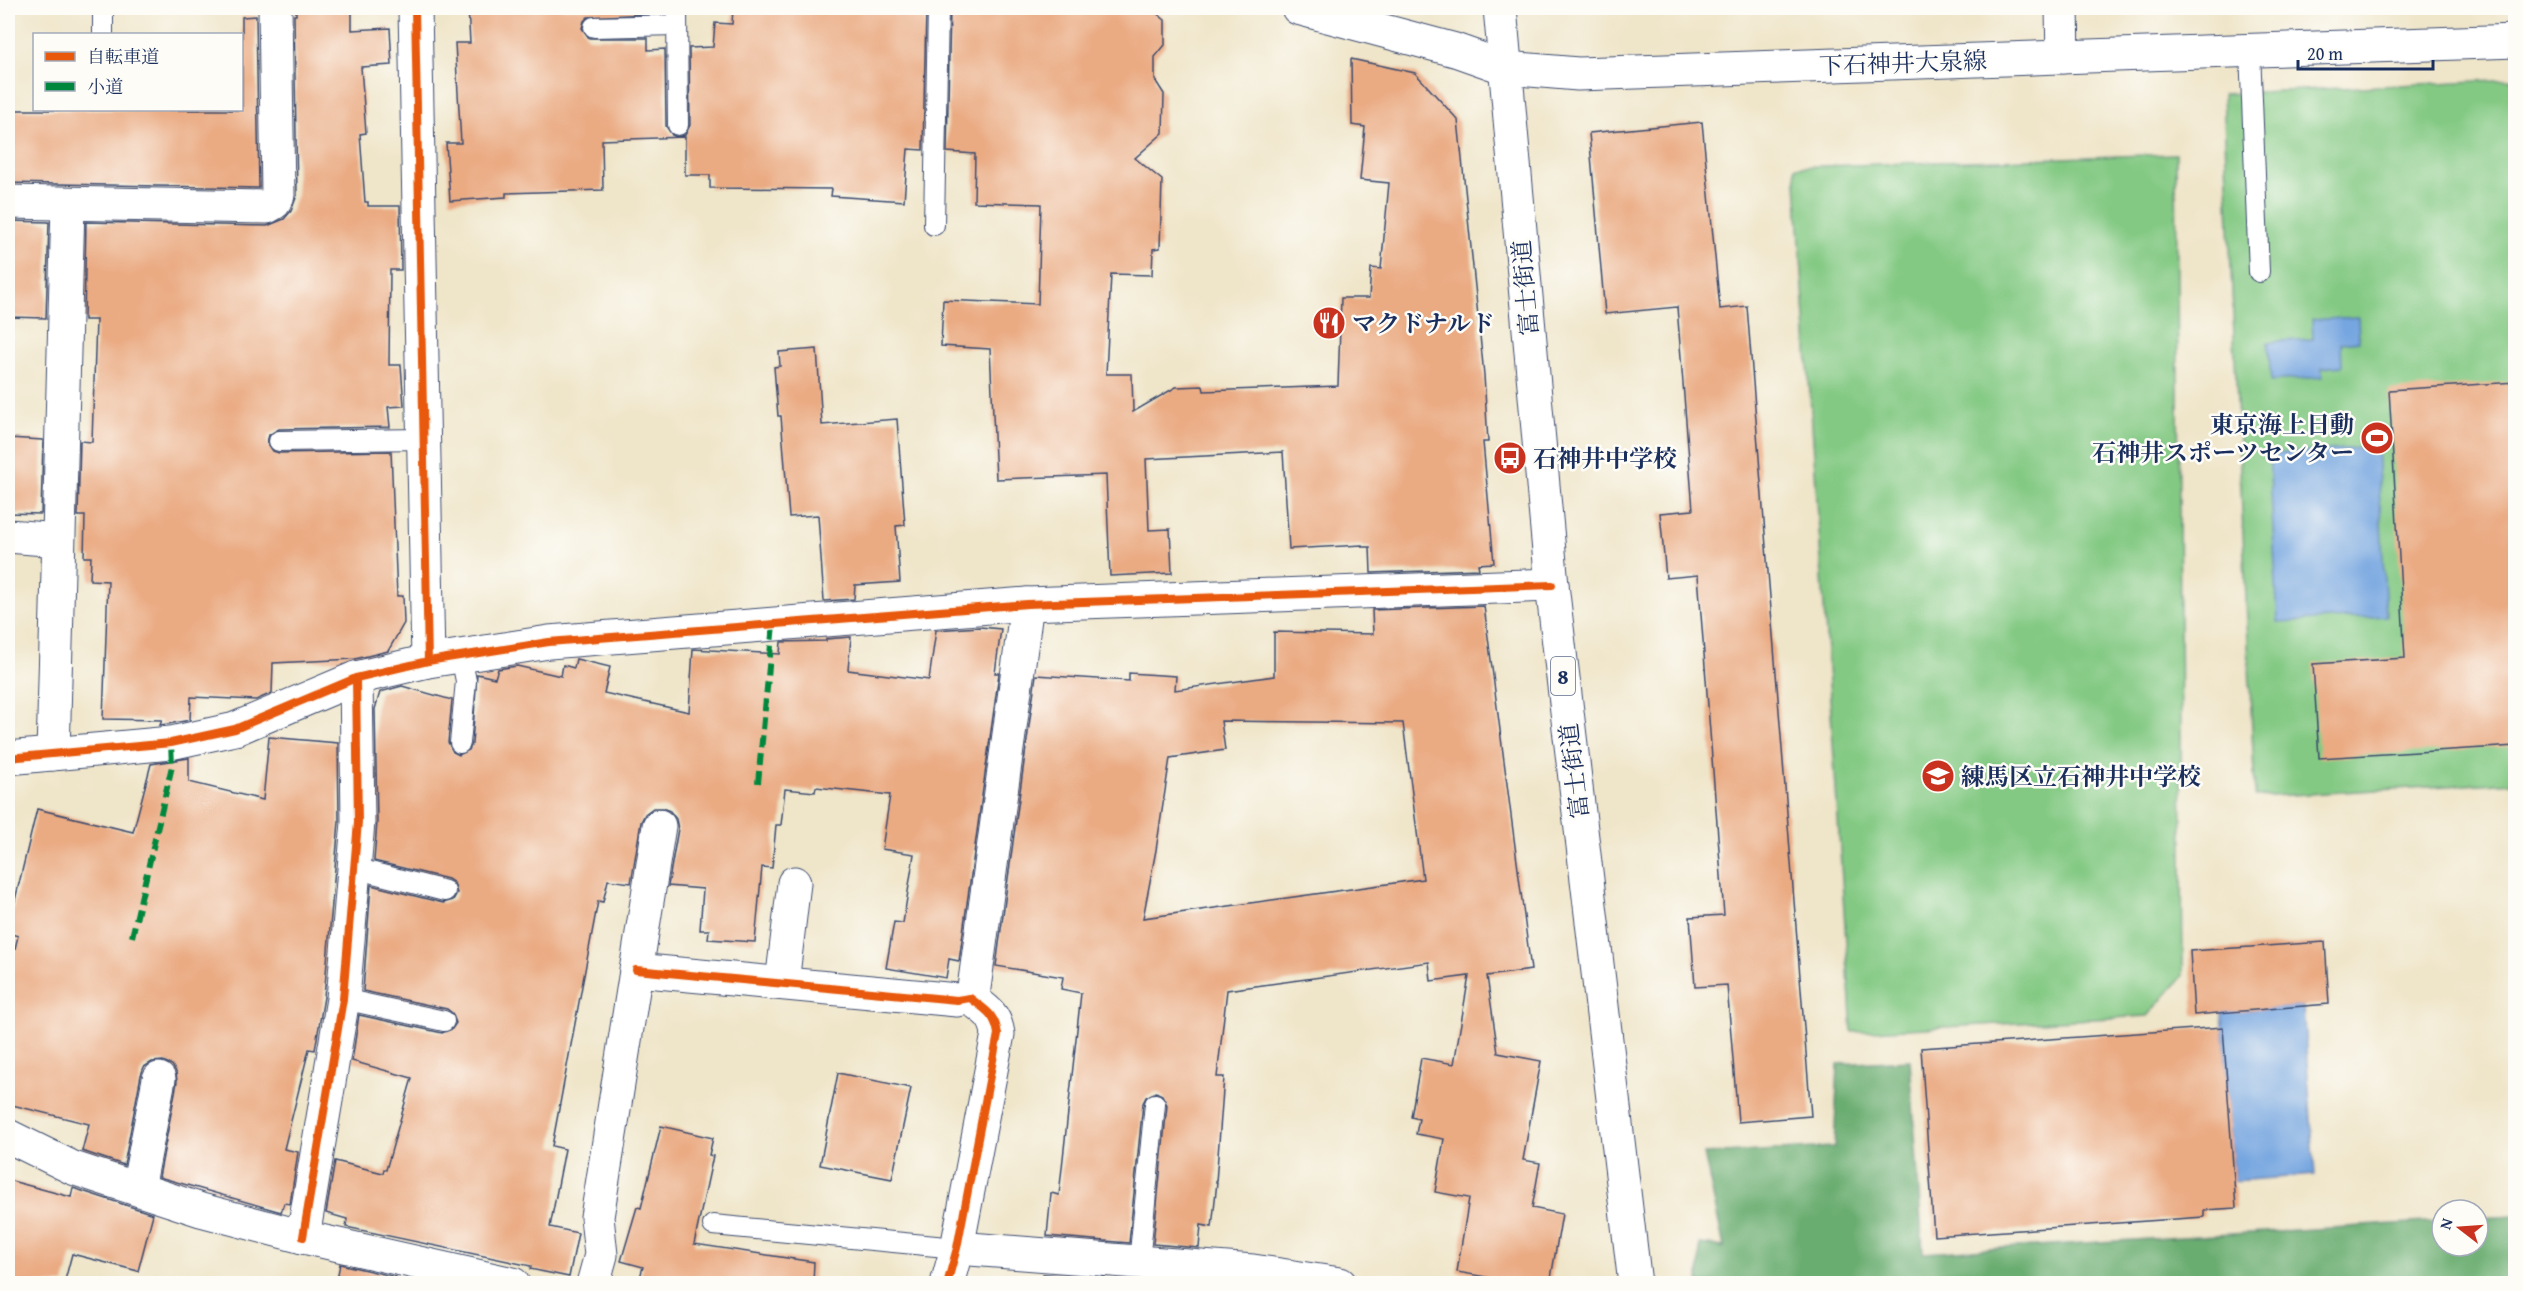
<svg xmlns="http://www.w3.org/2000/svg" width="2523" height="1291" viewBox="0 0 2523 1291" font-family="'Gentium Book Plus','Noto Serif JP',serif">
<style>
.green{fill:#83c983;stroke:#4f7c70;stroke-width:1.5}
.forest{fill:#6aad71;stroke:#426e68;stroke-width:1.5}
.water{fill:#76a6e0;stroke:#486a9f;stroke-width:1.5}
.building{fill:#eaaa82;fill-rule:evenodd}
.lines{fill:none;stroke-linecap:round;stroke-linejoin:round}
.lane-casing{stroke:#3b4a6e;stroke-width:22}
.street-casing{stroke:#3b4a6e;stroke-width:35}
.secondary-casing{stroke:#3b4a6e;stroke-width:35}
.primary-casing{stroke:#3b4a6e;stroke-width:35}
.lane{stroke:#fff;stroke-width:20}
.street{stroke:#fff;stroke-width:33}
.secondary{stroke:#fff;stroke-width:33}
.primary{stroke:#fff;stroke-width:33}
.quiet{stroke:#00873e;stroke-width:6;stroke-dasharray:12 6;stroke-linecap:butt}
.cycleway-casing{stroke:#fdfcf7;stroke-width:11}
.cycleway{stroke:#e8590c;stroke-width:8}
.labels{text-anchor:middle;dominant-baseline:central;stroke-width:5;stroke-linejoin:round;paint-order:stroke}
.shield{fill:#fdfcf7;stroke:#5f6c8c;stroke-width:1.5}
.shield-label{font-size:22px;font-weight:bold;fill:#1b2f5e}
.street-label{font-size:24px;fill:#1b2f5e;stroke:#fdfcf7}
.poi-label{font-size:24px;font-weight:bold;fill:#1b2f5e;stroke:#fdfcf7;text-anchor:start}
</style>
<rect width="100%" height="100%" fill="#fdfcf7"/>
<filter id="ink" filterUnits="userSpaceOnUse"><feTurbulence type="fractalNoise" baseFrequency=".0167" numOctaves="2"/><feDisplacementMap in="SourceGraphic" scale="12" xChannelSelector="R" yChannelSelector="G"/><feConvolveMatrix kernelMatrix="1 2 1 2 8 2 1 2 1" color-interpolation-filters="sRGB"/></filter>
<filter id="wash" filterUnits="userSpaceOnUse"><feTurbulence type="fractalNoise" baseFrequency=".008" numOctaves="4" result="noise"/><feDisplacementMap in="SourceGraphic" scale="24" xChannelSelector="R" yChannelSelector="G"/><feGaussianBlur stdDeviation="1.35" result="paint"/><feColorMatrix in="noise" values="0 0 0 0 0 0 0 0 0 0 0 0 0 0 0 0 0 1.4 0 .05"/><feComposite in="paint" operator="in"/></filter>
<g filter="url(#wash)">
<rect width="100%" height="100%" fill="#efe5c9"/>
<g class="green">
<path d="M 2515,79 L 2515,782 L 2255,797 L 2223,94 Z"/>
<path d="M 2176,154 L 2183,976 L 2148,1016 L 1852,1032 L 1795,167 Z"/>
</g>
<path class="forest" d="M 1910,1060 L 1923,1253 L 2442,1221 L 2442,1246 L 2478,1246 L 2478,1218 L 2515,1216 L 2515,1283 L 1699,1283 L 1700,1244 L 1724,1247 L 1704,1154 L 1834,1147 L 1838,1064 Z"/>
<g class="water">
<path d="M 2358,317 L 2359,341 L 2341,343 L 2342,366 L 2322,368 L 2322,377 L 2271,381 L 2268,342 L 2313,339 L 2312,320 Z"/>
<path d="M 2377,447 L 2386,616 L 2278,622 L 2269,454 Z"/>
<path d="M 2303,1006 L 2315,1175 L 2234,1181 L 2222,1012 Z"/>
</g>
<g id="blocks">
<g class="building">
<path d="M 296,8 L 352,8 L 352,30 L 390,28 L 392,65 L 361,67 L 366,133 L 360,134 L 365,202 L 368,202 L 368,206 L 400,206 L 401,270 L 390,270 L 389,365 L 401,365 L 404,406 L 388,407 L 390,427 L 279,429 L 269,435 L 267,442 L 273,451 L 279,453 L 391,451 L 397,596 L 403,596 L 404,623 L 388,651 L 355,659 L 273,663 L 272,693 L 256,700 L 191,697 L 190,720 L 168,724 L 160,725 L 162,720 L 103,719 L 108,581 L 90,580 L 91,557 L 84,557 L 85,516 L 78,516 L 80,441 L 92,442 L 96,320 L 84,320 L 86,222 L 267,226 L 284,219 L 291,211 L 297,195 L 294,15 L 296,15 Z"/>
<path d="M 468,8 L 646,8 L 647,14 L 588,17 L 584,21 L 582,28 L 589,38 L 648,38 L 648,50 L 665,49 L 666,126 L 672,135 L 678,137 L 685,135 L 690,125 L 689,48 L 713,47 L 715,23 L 732,24 L 733,8 L 926,8 L 923,150 L 908,149 L 904,201 L 831,196 L 832,189 L 710,188 L 710,175 L 685,175 L 685,137 L 602,140 L 603,190 L 506,193 L 506,197 L 450,201 L 446,143 L 461,143 L 455,43 L 470,43 Z"/>
<path d="M 950,8 L 1150,8 L 1165,20 L 1165,45 L 1155,57 L 1155,80 L 1164,94 L 1163,133 L 1135,158 L 1162,180 L 1160,248 L 1153,249 L 1152,275 L 1111,274 L 1106,374 L 1132,374 L 1133,412 L 1176,387 L 1203,386 L 1204,391 L 1338,386 L 1341,298 L 1369,298 L 1371,268 L 1381,269 L 1389,183 L 1360,180 L 1365,127 L 1352,125 L 1351,59 L 1415,73 L 1458,120 L 1484,375 L 1488,442 L 1483,442 L 1494,563 L 1478,564 L 1479,569 L 1371,573 L 1370,547 L 1362,547 L 1362,545 L 1289,549 L 1283,452 L 1146,459 L 1149,530 L 1170,529 L 1172,573 L 1110,576 L 1106,475 L 996,479 L 990,349 L 941,346 L 943,300 L 1038,304 L 1041,204 L 974,202 L 975,154 L 947,152 Z"/>
<path d="M 256,16 L 259,188 L 8,183 L 8,110 L 242,110 L 242,17 Z"/>
<path d="M 1702,122 L 1720,309 L 1747,306 L 1811,1116 L 1738,1122 L 1727,985 L 1695,987 L 1690,917 L 1724,915 L 1698,575 L 1666,578 L 1660,513 L 1693,510 L 1677,307 L 1605,314 L 1589,133 Z"/>
<path d="M 8,221 L 49,222 L 46,318 L 8,317 Z"/>
<path d="M 817,349 L 822,425 L 897,419 L 905,525 L 896,526 L 900,582 L 855,585 L 854,599 L 824,601 L 818,515 L 789,517 L 781,416 L 778,416 L 774,367 L 780,366 L 779,352 Z"/>
<path d="M 2516,382 L 2516,746 L 2319,758 L 2313,664 L 2405,658 L 2389,390 Z"/>
<path d="M 8,438 L 43,440 L 41,514 L 8,513 Z"/>
<path d="M 1484,606 L 1531,970 L 1487,976 L 1498,1053 L 1541,1061 L 1523,1160 L 1540,1163 L 1532,1208 L 1562,1214 L 1550,1284 L 1526,1284 L 1457,1272 L 1469,1198 L 1435,1192 L 1444,1139 L 1416,1134 L 1419,1119 L 1411,1117 L 1421,1058 L 1454,1064 L 1469,976 L 1431,981 L 1429,962 L 1227,990 L 1217,1077 L 1224,1077 L 1216,1182 L 1217,1182 L 1212,1227 L 1201,1225 L 1199,1248 L 1153,1244 L 1167,1105 L 1162,1095 L 1156,1092 L 1146,1097 L 1143,1103 L 1129,1243 L 1047,1236 L 1051,1193 L 1059,1195 L 1081,993 L 1061,989 L 1063,977 L 996,966 L 1036,675 L 1129,681 L 1129,673 L 1176,676 L 1175,690 L 1274,676 L 1274,632 L 1373,634 L 1372,610 ZM 1221,721 L 1403,723 L 1423,879 L 1143,918 L 1156,850 L 1170,758 L 1225,750 Z"/>
<path d="M 980,627 L 1001,629 L 995,673 L 999,673 L 959,961 L 949,959 L 946,978 L 886,968 L 894,922 L 903,923 L 914,854 L 882,849 L 890,795 L 816,787 L 815,792 L 785,789 L 781,825 L 776,825 L 772,868 L 762,867 L 755,942 L 708,939 L 709,930 L 700,930 L 703,889 L 668,886 L 678,829 L 676,819 L 670,811 L 663,808 L 653,808 L 645,814 L 641,822 L 631,883 L 608,880 L 603,902 L 598,901 L 552,1146 L 565,1149 L 550,1227 L 578,1233 L 569,1277 L 530,1269 L 531,1266 L 346,1227 L 347,1219 L 326,1213 L 335,1161 L 383,1173 L 384,1169 L 386,1170 L 412,1078 L 352,1061 L 359,1015 L 442,1033 L 452,1029 L 456,1023 L 452,1013 L 447,1009 L 363,991 L 371,885 L 443,903 L 453,900 L 457,893 L 454,883 L 448,879 L 374,861 L 377,822 L 375,709 L 380,692 L 402,686 L 452,700 L 448,742 L 453,752 L 459,755 L 469,750 L 472,744 L 477,674 L 495,678 L 498,669 L 517,666 L 561,676 L 563,665 L 574,668 L 576,659 L 610,667 L 604,693 L 689,712 L 693,649 L 780,654 L 781,642 L 826,641 L 826,639 L 851,637 L 848,670 L 929,680 L 936,630 Z"/>
<path d="M 269,737 L 338,743 L 339,821 L 324,997 L 315,1050 L 309,1049 L 284,1149 L 298,1152 L 290,1204 L 284,1203 L 281,1212 L 159,1177 L 177,1082 L 176,1072 L 172,1065 L 163,1061 L 152,1062 L 144,1067 L 141,1075 L 124,1165 L 82,1151 L 89,1124 L 8,1104 L 8,978 L 18,936 L 8,933 L 8,929 L 37,809 L 133,832 L 151,764 L 189,758 L 189,782 L 263,800 Z"/>
<path d="M 2325,942 L 2329,1004 L 2194,1015 L 2190,951 Z"/>
<path d="M 2223,1027 L 2236,1208 L 2204,1210 L 2204,1217 L 1934,1236 L 1921,1048 Z"/>
<path d="M 838,1073 L 911,1088 L 892,1179 L 820,1165 Z"/>
<path d="M 661,1126 L 713,1138 L 709,1155 L 713,1156 L 694,1244 L 814,1262 L 813,1284 L 638,1284 L 643,1267 L 621,1261 L 637,1207 L 641,1208 Z"/>
<path d="M 8,1180 L 71,1197 L 73,1188 L 153,1214 L 138,1271 L 72,1254 L 64,1284 L 8,1284 Z"/>
<path d="M 340,1264 L 396,1277 L 395,1284 L 336,1284 Z"/>
<path d="M 1043,1274 L 1105,1278 L 1103,1284 L 1042,1284 Z"/>
</g>
</g>
</g>
<g filter="url(#ink)">
<use href="#blocks" fill-opacity="0" stroke="#3b4a6e" stroke-width="1.5"/>
<g class="lines">
<g class="lane-casing">
<g id="lane">
<path d="M 103,8 L 103,34"/>
<path d="M 677,8 L 678,125"/>
<path d="M 594,27 L 677,25"/>
<path d="M 2250,51 L 2259,272"/>
<path d="M 934,225 L 938,8"/>
<path d="M 279,441 L 424,439"/>
<path d="M 460,743 L 466,681 L 461,656"/>
<path d="M 354,868 L 445,891"/>
<path d="M 343,999 L 444,1021"/>
<path d="M 713,1225 L 957,1248"/>
<path d="M 1139,1262 L 1155,1104"/>
</g>
</g>
<g class="street-casing">
<g id="street">
<path d="M 415,8 L 428,661"/>
<path d="M 2062,8 L 2063,57"/>
<path d="M 8,202 L 267,207 L 274,203 L 278,195 L 275,8"/>
<path d="M 8,536 L 58,540"/>
<path d="M 53,754 L 68,205"/>
<path d="M 8,758 L 171,743 L 235,729 L 356,678 L 428,661 L 549,642 L 1027,604 L 1552,585"/>
<path d="M 636,970 L 957,1000 L 970,998 C 986,1010 995,1014 998,1034 L 957,1248 L 947,1284"/>
<path d="M 782,983 L 794,883"/>
<path d="M 970,998 L 974,988 L 1027,604"/>
<path d="M 8,1136 L 73,1168 L 201,1210 L 303,1237 L 513,1284"/>
<path d="M 138,1189 L 159,1079"/>
<path d="M 303,1237 L 343,999 L 358,822 L 356,678"/>
<path d="M 957,1248 L 1253,1271 L 1340,1284"/>
<path d="M 593,1284 L 601,1255 L 597,1217 L 659,826"/>
</g>
</g>
<g class="secondary-casing">
<path id="secondary" d="M 1298,8 L 1455,50 L 1506,68 L 1578,74 L 2516,41"/>
</g>
<g class="primary-casing">
<path id="primary" d="M 1500,8 L 1552,585 L 1635,1284"/>
</g>
<use href="#lane" class="lane"/>
<use href="#street" class="street"/>
<use href="#secondary" class="secondary"/>
<use href="#primary" class="primary"/>
<g class="quiet">
<path d="M 758,783 L 773,624"/>
<path d="M 132,937 L 172,766 L 171,743"/>
</g>
<g class="cycleway-casing">
<g id="cycleway">
<path d="M 415,8 L 428,661"/>
<path d="M 8,758 L 171,743 L 235,729 L 356,678 L 428,661 L 549,642 L 1027,604 L 1552,585"/>
<path d="M 636,970 L 957,1000 L 970,998 C 986,1010 995,1014 998,1034 L 957,1248 L 947,1284"/>
<path d="M 303,1237 L 343,999 L 358,822 L 356,678"/>
</g>
</g>
<use href="#cycleway" class="cycleway"/>
</g>
</g>
<defs>
<g id="restaurant-disc" transform="scale(1.725)"><circle r="9.5" fill="#c8321e" stroke="#fdfcf7"/><path d="M-5-6h1v4h1v-4h1v4h1v-4h1v5L-1.5 .5V6h-2V.5L-5-1ZM5-6V6H3V1.5H1.5Q1.5-4 5-6Z" fill="#fff"/></g>
<g id="stadium-disc" transform="scale(1.725)"><circle r="9.5" fill="#c8321e" stroke="#fdfcf7"/><path d="M0-5a6.5 5 0 1 0 0 10a6.5 5 0 1 0 0-10ZM-3.5-1.8h7v3.6h-7Z" fill="#fff"/></g>
<g id="bus-disc" transform="scale(1.725)"><circle r="9.5" fill="#c8321e" stroke="#fdfcf7"/><path d="M-5-6H5V4H4V6H2V4H-2V6H-4V4H-5ZM-3.5-4V0h7V-4ZM-3.5 1.2v1.5H-2V1.2ZM2 1.2v1.5H3.5V1.2Z" fill="#fff"/></g>
<g id="school-disc" transform="scale(1.725)"><circle r="9.5" fill="#c8321e" stroke="#fdfcf7"/><path d="M0-5L7-2L0 1L-7-2ZM-4 1L0 2.5L4 1V4Q0 6-4 4Z" fill="#fff"/></g>
</defs>
<g fill-rule="evenodd">
<use href="#restaurant-disc" x="1329" y="323"/>
<use href="#stadium-disc" x="2377" y="438"/>
<use href="#bus-disc" x="1510" y="458"/>
<use href="#school-disc" x="1938" y="776"/>
</g>
<g class="labels">
<rect class="shield" x="1551" y="657" width="24" height="38" rx="4.5"/>
<g class="shield-label">
<text x="1563" y="676">8</text>
</g>
<g class="street-label">
<text transform="translate(1903 63) rotate(-2)">下石神井大泉線</text>
<text transform="translate(1525 288) rotate(-95)">富士街道</text>
<text transform="translate(1574 771) rotate(-97)">富士街道</text>
</g>
<g class="poi-label">
<text x="1352" y="323">マクドナルド</text>
<text x="2354" y="424" text-anchor="end">東京海上日動<tspan x="2354" dy="28">石神井スポーツセンター</tspan></text>
<text x="1533" y="458">石神井中学校</text>
<text x="1961" y="776">練馬区立石神井中学校</text>
</g>
</g>
<rect width="2523" height="1291" fill="none" stroke="#fdfcf7" stroke-width="30"/>
<rect x="33" y="33" width="210" height="78" fill="#fdfcf7" stroke="#a3aaba" stroke-width="1.5"/>
<rect x="45" y="52" width="30" height="9" fill="#e8590c" stroke="#a3aaba" stroke-width="1.5"/>
<text x="87" y="63" font-size="18" fill="#1b2f5e">自転車道</text>
<rect x="45" y="82" width="30" height="9" fill="#00873e" stroke="#a3aaba" stroke-width="1.5"/>
<text x="87" y="93" font-size="18" fill="#1b2f5e">小道</text>
<g transform="translate(2460 1228) rotate(287)"><circle r="28" fill="#fdfcf7" stroke="#a3aaba" stroke-width="1.5"/>
<path d="M0-4.5L10 22L0 15L-10 22Z" fill="#c8321e"/>
<text y="-9" font-size="16" font-weight="bold" text-anchor="middle" fill="#1b2f5e">N</text>
</g>
<path d="M2298 60v9h135v-9" fill="none" stroke="#1b2f5e" stroke-width="3"/>
<text x="2307" y="60" font-size="18" fill="#1b2f5e" stroke="#fdfcf7" stroke-width="4.5" paint-order="stroke">20 m</text>
</svg>
